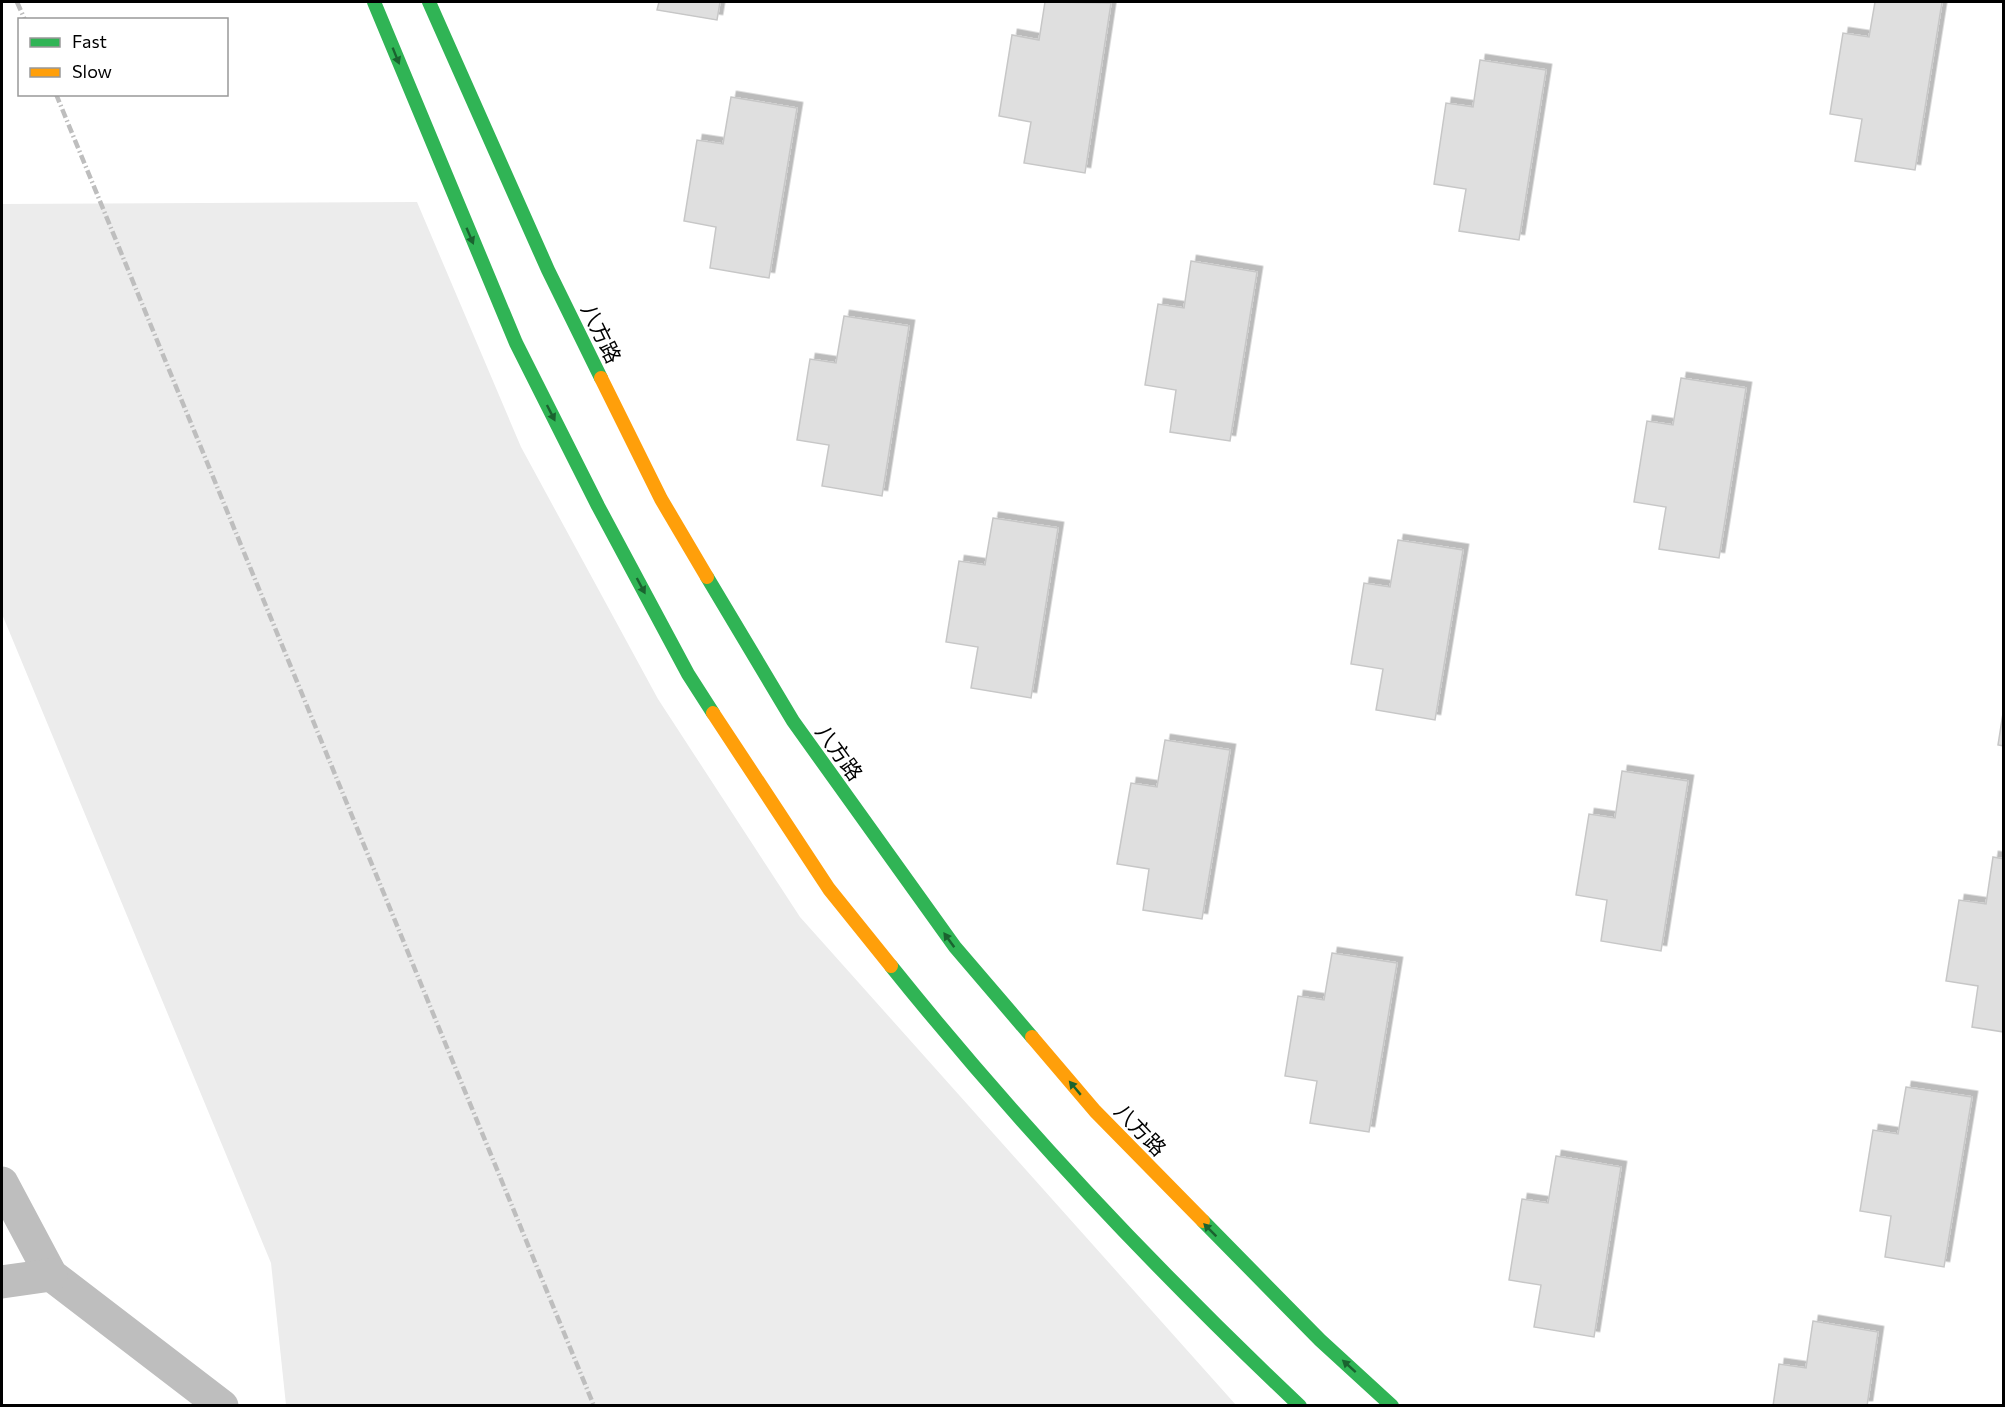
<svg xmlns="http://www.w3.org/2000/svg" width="2005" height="1407" viewBox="0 0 2005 1407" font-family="Commissioner,'Noto Sans SC',sans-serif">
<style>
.green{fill:#ececec}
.building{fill:#dfdfdf;stroke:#c7c7c7;stroke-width:1.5;filter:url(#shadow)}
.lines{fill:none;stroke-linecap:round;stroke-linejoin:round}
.street{stroke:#bebebe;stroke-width:33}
.fast{stroke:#30b455;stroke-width:14}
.slow{stroke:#ff9f0a;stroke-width:14}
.rail{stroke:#bebebe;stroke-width:4.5;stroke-dasharray:9 3 1.5 3;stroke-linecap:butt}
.oneway{fill:#1a632f}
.labels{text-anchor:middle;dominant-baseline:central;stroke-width:4.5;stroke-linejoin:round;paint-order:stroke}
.street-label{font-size:21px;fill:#000;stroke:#fff}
</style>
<defs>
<filter id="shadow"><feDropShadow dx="5.5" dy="-5.5" stdDeviation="0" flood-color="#0004"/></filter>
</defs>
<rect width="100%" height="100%" fill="#fff"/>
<path class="green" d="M 417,202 L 521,447 L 658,699 L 800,917 L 1236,1405 L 286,1405 L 271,1263 L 2,614 L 2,204 Z"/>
<g class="building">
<path d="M 659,2 L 720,2 L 717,20 L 657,10 Z"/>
<path d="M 1045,2 L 1111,3 L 1085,173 L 1024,163 L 1031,122 L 999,116 L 1012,35 L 1039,40 Z"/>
<path d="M 1875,2 L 1942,2 L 1915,170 L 1855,161 L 1862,119 L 1830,114 L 1843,33 L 1869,37 Z"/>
<path d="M 1480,60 L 1546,70 L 1519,240 L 1459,231 L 1466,189 L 1434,184 L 1446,103 L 1473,107 Z"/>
<path d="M 731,97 L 797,108 L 769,278 L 710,268 L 716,227 L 684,221 L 697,140 L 723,144 Z"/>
<path d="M 1191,261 L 1257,272 L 1230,441 L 1170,432 L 1176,390 L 1145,385 L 1158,304 L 1184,308 Z"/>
<path d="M 844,316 L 909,326 L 882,496 L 822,486 L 829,445 L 797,440 L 810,359 L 836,363 Z"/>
<path d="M 1681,378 L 1746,388 L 1719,558 L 1659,549 L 1666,507 L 1634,502 L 1647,421 L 1673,425 Z"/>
<path d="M 993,518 L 1058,528 L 1031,698 L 971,688 L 978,647 L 946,642 L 959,561 L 985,565 Z"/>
<path d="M 1398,540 L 1463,550 L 1435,720 L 1376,710 L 1383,669 L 1351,664 L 1364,583 L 1390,587 Z"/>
<path d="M 2004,707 L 2004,746 L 1998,745 Z"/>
<path d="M 1165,740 L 1230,750 L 1202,919 L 1143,910 L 1149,869 L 1117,864 L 1131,783 L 1157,787 Z"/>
<path d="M 1622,771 L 1688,781 L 1661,951 L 1601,941 L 1607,900 L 1576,895 L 1589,814 L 1615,818 Z"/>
<path d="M 1993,857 L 2004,859 L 2004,1032 L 1972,1027 L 1978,986 L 1946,981 L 1959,900 L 1986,904 Z"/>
<path d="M 1332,953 L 1397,963 L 1369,1132 L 1310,1123 L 1317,1081 L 1285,1076 L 1298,996 L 1324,1000 Z"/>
<path d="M 1906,1087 L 1972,1097 L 1944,1267 L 1885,1257 L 1891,1216 L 1860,1211 L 1873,1130 L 1898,1134 Z"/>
<path d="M 1556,1156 L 1621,1167 L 1594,1337 L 1534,1327 L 1541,1285 L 1509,1280 L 1522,1199 L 1548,1203 Z"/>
<path d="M 1813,1321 L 1878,1332 L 1867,1406 L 1773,1406 L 1779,1364 L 1806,1368 Z"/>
</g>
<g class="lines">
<g class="street">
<path d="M 2,1183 L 51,1275 L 222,1406"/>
<path d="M 2,1282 L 51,1275"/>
</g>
<g class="fast">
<path d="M 374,2 L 516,343 L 598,506 L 688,674 L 713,713"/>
<path d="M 429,2 L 548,270 L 601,378"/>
<path d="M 707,577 L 793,721 L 955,947 L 1032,1037"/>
<path d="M 891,966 C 1017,1123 1154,1268 1300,1406"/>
<path d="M 1203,1221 L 1320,1340 L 1392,1406"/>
</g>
<g class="slow">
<path d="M 601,378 L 661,499 L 707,577"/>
<path d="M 713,713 L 829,889 L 891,966"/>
<path d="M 1032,1037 L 1095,1111 L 1203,1221"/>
</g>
<g class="rail">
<path d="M 17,2 L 25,20"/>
<path d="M 56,94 L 594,1406"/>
</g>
</g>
<defs><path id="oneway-solid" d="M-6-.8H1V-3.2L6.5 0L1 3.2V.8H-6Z" transform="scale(1.5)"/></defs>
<g class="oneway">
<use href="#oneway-solid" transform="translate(396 56) rotate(68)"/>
<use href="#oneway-solid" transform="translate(470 236) rotate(67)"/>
<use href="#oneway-solid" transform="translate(551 413) rotate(63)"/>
<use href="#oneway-solid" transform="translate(641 586) rotate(62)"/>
<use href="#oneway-solid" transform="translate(949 940) rotate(-126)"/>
<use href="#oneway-solid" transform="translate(1075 1088) rotate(-130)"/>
<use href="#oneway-solid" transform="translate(1210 1230) rotate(-135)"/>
<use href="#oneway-solid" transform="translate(1349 1366) rotate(-138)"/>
</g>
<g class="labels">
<g class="street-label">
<text transform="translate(602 333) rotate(64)">八方路</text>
<text transform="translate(840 752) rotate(54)">八方路</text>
<text transform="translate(1141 1129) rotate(46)">八方路</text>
</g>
</g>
<rect width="2005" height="1407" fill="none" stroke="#000000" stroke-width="6"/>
<rect x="18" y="18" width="210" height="78" fill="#ffffff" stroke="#999999" stroke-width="1.5"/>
<rect x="30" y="38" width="30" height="9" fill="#30b455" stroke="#999999" stroke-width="1.5"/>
<text x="72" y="48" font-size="18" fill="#000000">Fast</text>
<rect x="30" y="68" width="30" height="9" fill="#ff9f0a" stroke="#999999" stroke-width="1.5"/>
<text x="72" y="78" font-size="18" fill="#000000">Slow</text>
</svg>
